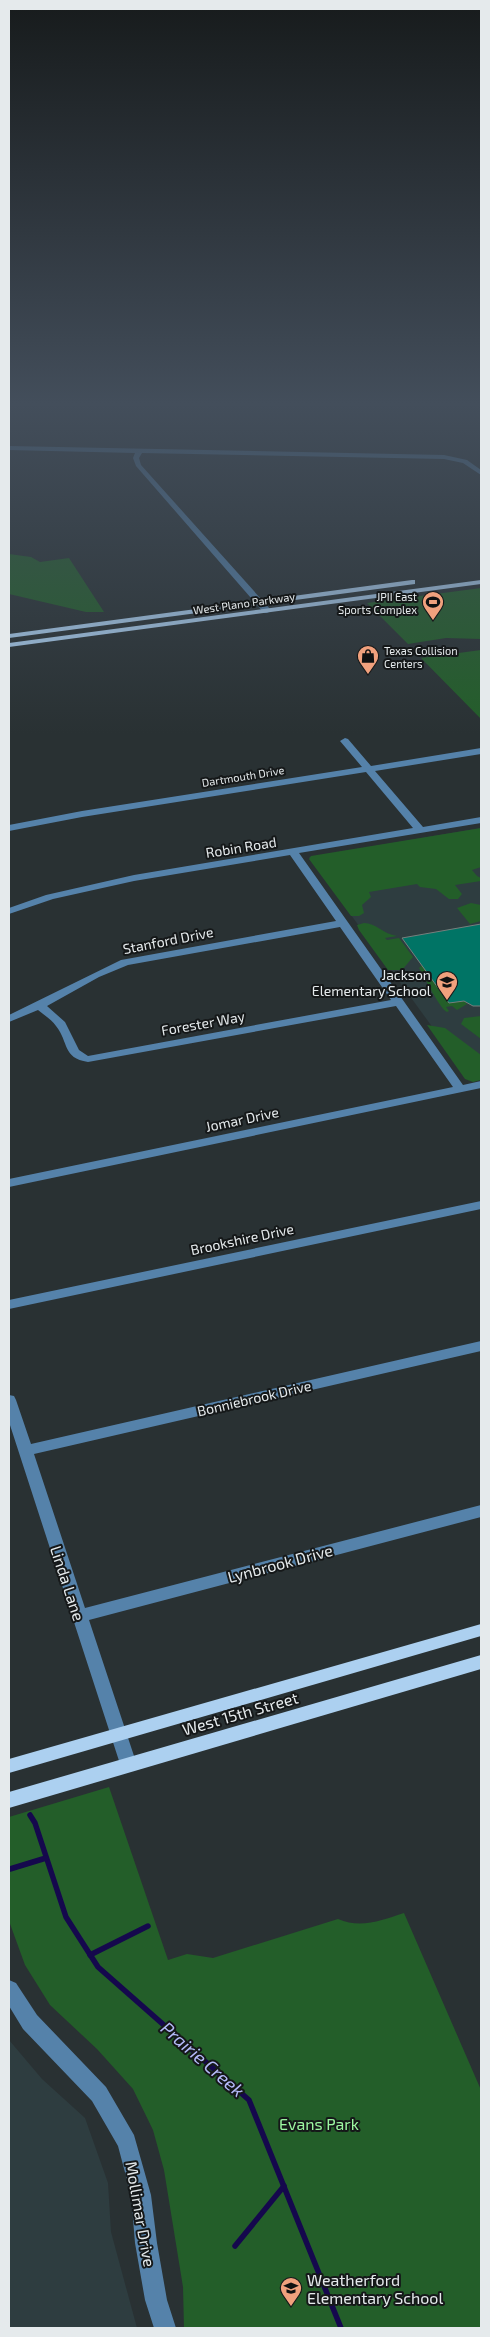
<svg xmlns="http://www.w3.org/2000/svg" width="490" height="2337" viewBox="0 0 490 2337" font-family="'Exo 2',sans-serif">
<style>
.built{fill:#2e3d40}
.green{fill:#235e29}
.lines{fill:none;stroke-linecap:round;stroke-linejoin:round}
.stream{stroke:#15084d;stroke-width:5.5}
.building{fill:#007465;stroke:#767f7d}
.minor{fill:#5582aa;fill-rule:evenodd}
.major{fill:#acd0f0;fill-rule:evenodd}
.labels{text-anchor:middle;dominant-baseline:central;stroke-width:4;stroke-linejoin:round;paint-order:stroke}
.far-poi-label{font-size:11px;fill:#e5eaec;stroke:#151819;text-anchor:end}
.far-street-label{font-size:11px;fill:#e5eaec;stroke:#151819}
.street-label{font-size:14px;fill:#e5eaec;stroke:#151819}
.poi-label{font-size:14px;fill:#e5eaec;stroke:#151819;text-anchor:end}
.near-street-label{font-size:16px;fill:#e5eaec;stroke:#151819}
.near-park-label{font-size:16px;fill:#9cf7a1;stroke:#151819}
.near-poi-label{font-size:16px;fill:#e5eaec;stroke:#151819;text-anchor:start}
.near-water-label{font-size:18px;font-style:italic;fill:#b4baf8;stroke:#151819}
</style>
<rect width="100%" height="100%" fill="#293133"/>
<g class="built">
<path d="M 481,828 L 481,1077 L 470,1079 L 309,857 Z"/>
<path d="M 9,2040 L 42,2079 L 85,2118 L 108,2183 L 111,2232 L 137,2328 L 9,2328 Z"/>
</g>
<g class="green">
<path d="M 9,554 L 31,557 L 40,562 L 69,558 L 104,612 L 86,612 L 9,594 Z"/>
<path d="M 481,588 L 481,639 L 446,638 L 408,644 L 367,603 Z"/>
<path d="M 481,650 L 481,719 L 421,658 Z"/>
<path d="M 481,828 L 481,867 L 472,870 L 477,876 L 481,878 L 481,881 L 455,885 L 462,894 L 458,899 L 449,899 L 436,889 L 420,887 L 417,884 L 369,892 L 371,897 L 362,905 L 364,913 L 359,916 L 351,916 L 309,859 L 311,856 Z"/>
<path d="M 471,903 L 481,905 L 481,921 L 470,924 L 457,908 Z"/>
<path d="M 364,923 C 376,923 383,934 397,936 L 385,938 L 387,940 L 399,938 L 413,957 L 402,970 L 388,970 L 359,930 L 357,925 Z"/>
<path d="M 422,965 L 449,1003 L 464,1001 L 467,1004 L 457,1010 L 452,1006 L 446,1007 L 449,1011 L 447,1012 C 440,1009 425,978 419,968 Z"/>
<path d="M 481,1016 L 481,1039 L 461,1024 L 464,1018 Z"/>
<path d="M 427,1025 L 445,1028 L 481,1055 L 481,1080 L 473,1082 L 465,1079 Z"/>
<path d="M 109,1787 L 168,1960 L 187,1954 L 213,1958 L 338,1919 C 361,1929 382,1920 404,1913 L 481,2090 L 481,2328 L 184,2328 L 183,2287 L 164,2170 L 153,2130 L 133,2089 L 97,2049 L 50,2005 L 25,1965 L 9,1921 L 9,1817 Z"/>
</g>
<g class="lines">
<g class="stream">
<path d="M 30,1815 L 35,1823 L 66,1917 L 98,1967 L 249,2100 L 341,2328"/>
<path d="M 10,1869 L 46,1858"/>
<path d="M 90,1955 L 148,1926"/>
<path d="M 235,2246 L 284,2186"/>
</g>
</g>
<path class="building" d="M 481,924 L 481,1006 L 473,1006 L 464,1001 L 449,1003 L 402,938 Z"/>
<g class="lines">
<g class="minor">
<path d="M 9,446 L 444,455 L 467,460 L 481,470 L 481,475 L 463,463 L 444,459 L 142,453 L 139,458 L 141,465 L 270,609 L 271,611 L 267,613 L 264,613 L 136,466 L 133,458 L 135,453 L 9,450 Z"/>
<path d="M 345,738 L 348,739 L 371,766 L 481,748 L 481,754 L 375,771 L 423,827 L 481,817 L 481,823 L 299,853 L 463,1085 L 481,1081 L 481,1088 L 9,1187 L 9,1179 L 453,1087 L 396,1006 L 88,1062 C 62,1058 69,1042 56,1026 C 51,1019 44,1015 38,1010 L 9,1022 L 9,1015 L 121,960 L 336,921 L 290,855 L 134,881 L 53,899 L 9,914 L 9,908 L 46,895 L 134,875 L 413,828 L 366,772 L 82,817 L 9,831 L 9,825 L 82,811 L 362,767 L 340,741 ZM 340,927 L 391,1000 L 88,1056 L 79,1050 L 65,1022 L 47,1006 L 99,977 L 128,965 Z"/>
<path d="M 481,1201 L 481,1209 L 9,1309 L 9,1300 Z"/>
<path d="M 481,1341 L 481,1351 L 34,1454 L 85,1608 L 481,1505 L 481,1517 L 89,1620 L 137,1765 L 134,1770 L 128,1772 L 122,1770 L 9,1422 L 9,1395 L 14,1396 L 16,1400 L 31,1444 Z"/>
<path d="M 9,1980 L 16,1983 L 37,2015 L 106,2087 L 134,2135 L 151,2195 L 157,2243 L 167,2300 L 176,2328 L 154,2328 L 145,2300 L 135,2243 L 131,2195 L 118,2146 L 92,2101 L 23,2029 L 9,2006 Z"/>
</g>
<g class="major">
<path d="M 412,580 L 415,580 L 415,584 L 9,638 L 9,634 Z"/>
<path d="M 481,580 L 481,584 L 9,647 L 9,643 Z"/>
<path d="M 481,1624 L 481,1636 L 9,1773 L 9,1759 Z"/>
<path d="M 481,1655 L 481,1669 L 9,1808 L 9,1792 Z"/>
</g>
</g>
<linearGradient id="sky" x2="0" y2="1"><stop stop-color="#171b1c"/><stop offset="0.55" stop-color="#434e5b"/><stop offset="1" stop-color="#434e5b" stop-opacity="0"/></linearGradient>
<rect width="490" height="734" fill="url(#sky)"/>
<defs>
<g id="stadium-pin" transform="scale(1.125)"><path d="M0 17L-7.5 6A9.5 9.5 0 1 1 7.5 6Z" fill="#f1a17d" stroke="#151819"/><path d="M0-5a6.5 5 0 1 0 0 10a6.5 5 0 1 0 0-10ZM-3.5-1.8h7v3.6h-7Z" fill="#111"/></g>
<g id="shop-pin" transform="scale(1.125)"><path d="M0 17L-7.5 6A9.5 9.5 0 1 1 7.5 6Z" fill="#f1a17d" stroke="#151819"/><path d="M-5-2.5h2.3a2.7 3.5 0 0 1 5.4 0H5L5.5 6h-11ZM-1.5-2.5h3a1.5 2.3 0 0 0-3 0Z" fill="#111"/></g>
<g id="school-pin" transform="scale(1.125)"><path d="M0 17L-7.5 6A9.5 9.5 0 1 1 7.5 6Z" fill="#f1a17d" stroke="#151819"/><path d="M0-5L7-2L0 1L-7-2ZM-4 1L0 2.5L4 1V4Q0 6-4 4Z" fill="#111"/></g>
</defs>
<g fill-rule="evenodd">
<use href="#stadium-pin" x="433" y="602"/>
<use href="#shop-pin" x="368" y="656"/>
<use href="#school-pin" x="447" y="982"/>
<use href="#school-pin" x="291" y="2288"/>
</g>
<g class="labels">
<g class="far-poi-label">
<text x="417" y="596">JPII East<tspan x="417" dy="13">Sports Complex</tspan></text>
<text x="384" y="650" text-anchor="start">Texas Collision<tspan x="384" dy="13">Centers</tspan></text>
</g>
<g class="far-street-label">
<text transform="translate(244 603) rotate(-8)">West Plano Parkway</text>
<text transform="translate(243 776) rotate(-9)">Dartmouth Drive</text>
</g>
<g class="street-label">
<text transform="translate(241 847) rotate(-9)">Robin Road</text>
<text transform="translate(168 940) rotate(-11)">Stanford Drive</text>
<text transform="translate(203 1023) rotate(-10)">Forester Way</text>
<text transform="translate(242 1119) rotate(-12)">Jomar Drive</text>
<text transform="translate(242 1239) rotate(-12)">Brookshire Drive</text>
<text transform="translate(254 1398) rotate(-13)">Bonniebrook Drive</text>
</g>
<g class="poi-label">
<text x="431" y="974">Jackson<tspan x="431" dy="16">Elementary School</tspan></text>
</g>
<g class="near-street-label">
<text transform="translate(280 1563) rotate(-15)">Lynbrook Drive</text>
<text transform="translate(68 1583) rotate(72)">Linda Lane</text>
<text transform="translate(240 1713) rotate(-16)">West 15th Street</text>
<text transform="translate(141 2214) rotate(80)">Mollimar Drive</text>
</g>
<g class="near-park-label">
<text x="319" y="2123">Evans Park</text>
</g>
<g class="near-poi-label">
<text x="307" y="2279">Weatherford<tspan x="307" dy="18">Elementary School</tspan></text>
</g>
<g class="near-water-label">
<text transform="translate(203 2059) rotate(41)">Prairie Creek</text>
</g>
</g>
<rect width="490" height="2337" fill="none" stroke="#e5eaec" stroke-width="20"/>
</svg>
